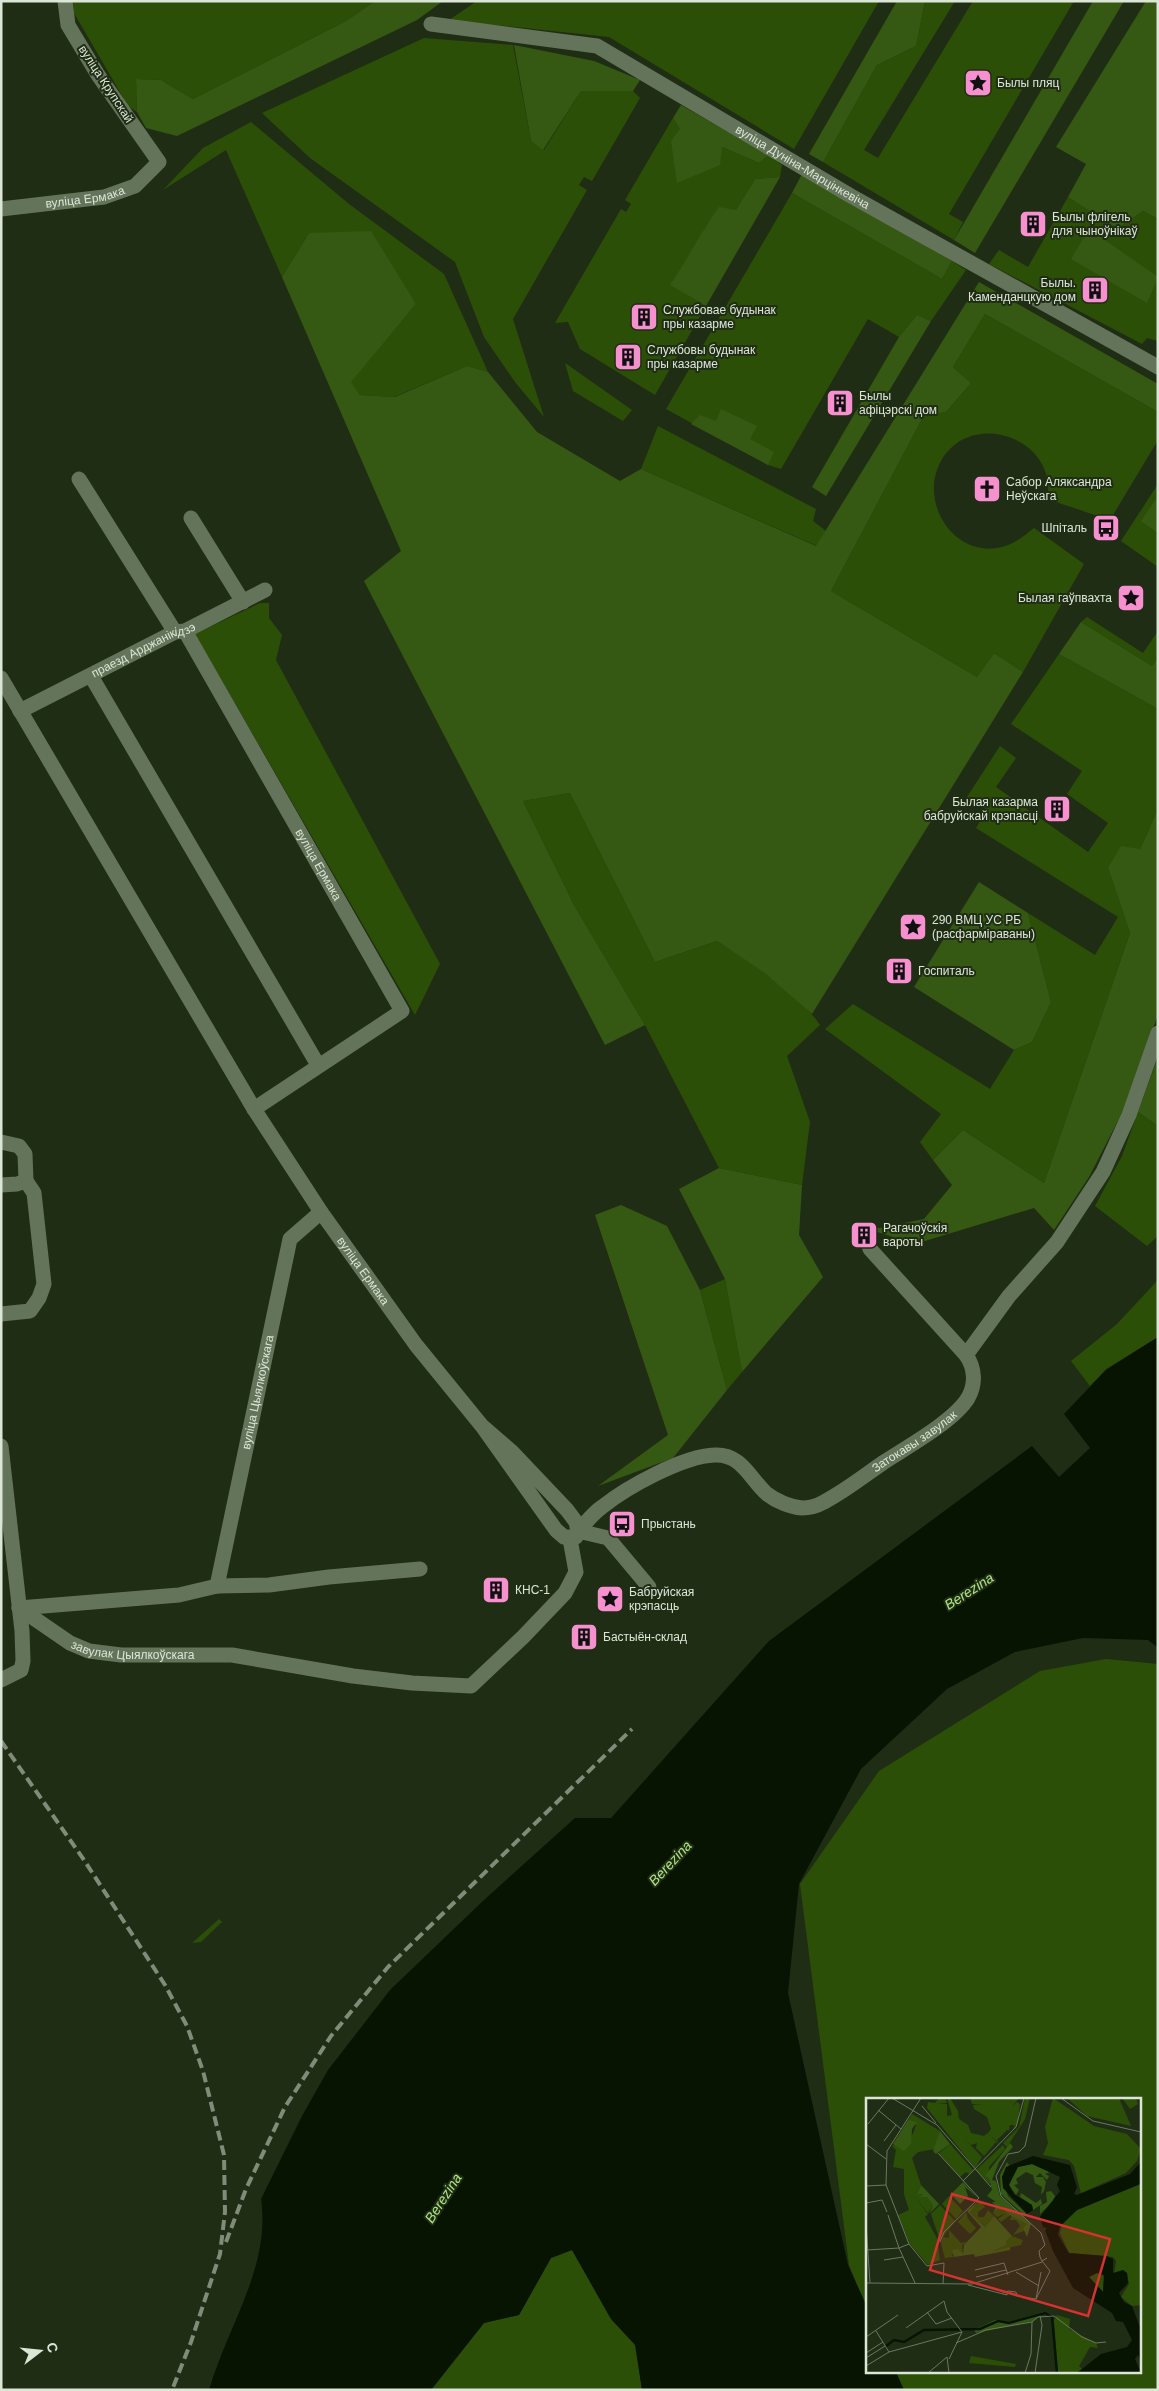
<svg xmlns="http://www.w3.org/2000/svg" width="1159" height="2391" viewBox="0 0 1159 2391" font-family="Helvetica,sans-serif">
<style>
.green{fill:#2c4f07}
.forest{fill:#355913}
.water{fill:#081402}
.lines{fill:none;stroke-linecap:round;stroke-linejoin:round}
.minor{stroke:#64745a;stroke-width:15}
.rail{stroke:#808c79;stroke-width:4;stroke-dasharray:10 5;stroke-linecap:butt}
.labels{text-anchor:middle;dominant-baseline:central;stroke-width:4;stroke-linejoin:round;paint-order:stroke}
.poi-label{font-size:12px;fill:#dce6d7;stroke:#202d15;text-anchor:start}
.street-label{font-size:12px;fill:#dce6d7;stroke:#202d15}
.water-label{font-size:14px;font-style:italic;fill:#afe587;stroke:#202d15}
.inset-river{fill:none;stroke:#081402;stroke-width:2.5}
.inset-road{fill:none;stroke:#6b7763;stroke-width:1}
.view{fill:#d63231;fill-opacity:0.15;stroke:#d63231;stroke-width:2.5}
.inset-edge{fill:none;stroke:#dce6d7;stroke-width:2.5}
</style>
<rect width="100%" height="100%" fill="#202d15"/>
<g class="green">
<path d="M 73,1 L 375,1 L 346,21 L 193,99 L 161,80 L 136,79 L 137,112 L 128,106 L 74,13 Z"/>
<path d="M 477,1 L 879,1 L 794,149 L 609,37 L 449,20 Z"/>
<path d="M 925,1 L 955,1 L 864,150 L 878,158 L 973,1 L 1074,1 L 949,214 L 963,222 L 954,240 L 823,162 L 877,65 L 916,46 Z"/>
<path d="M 424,38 L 513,45 L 531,141 L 544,150 L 581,91 L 633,91 L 640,98 L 592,181 L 584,177 L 579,185 L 587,190 L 513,319 L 544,417 L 515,382 L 484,337 L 455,262 L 310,158 L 262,113 Z"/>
<path d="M 673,118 L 680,129 L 759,163 L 769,155 L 782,165 L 780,177 L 755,179 L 736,210 L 688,259 L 671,285 L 706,306 L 655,395 L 580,349 L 568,322 L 555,323 L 621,209 L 626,212 L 631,204 L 625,200 Z"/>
<path d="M 251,122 L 349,204 L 444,274 L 488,372 L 467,366 L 394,397 L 360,395 L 350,382 L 416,304 L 309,233 L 282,277 L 226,150 L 163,190 L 203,148 Z"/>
<path d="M 792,193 L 942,279 L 952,261 L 966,270 L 931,321 L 917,315 L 899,337 L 868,319 L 781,469 L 768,465 L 666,409 Z"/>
<path d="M 1068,197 L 1117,229 L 1143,211 L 1158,219 L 1158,341 L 1147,338 L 1142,344 L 989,264 L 999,250 L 1028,267 Z"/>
<path d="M 985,314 L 1158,412 L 1158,440 L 1110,520 L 1047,499 C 1059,439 971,407 941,461 C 918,502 954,559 1002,547 C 1015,544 1024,536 1034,528 L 1084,564 L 1023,672 L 994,653 L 977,677 L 831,591 L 923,417 L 946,412 L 971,383 L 953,367 Z"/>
<path d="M 565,363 L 632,410 L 623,421 L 573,391 Z"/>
<path d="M 658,426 L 816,509 L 813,521 L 826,531 L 817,546 L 641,469 Z"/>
<path d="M 1158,484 L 1158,567 L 1121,541 Z"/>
<path d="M 260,603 L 269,603 L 269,618 L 282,635 L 276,660 L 440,964 L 415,1015 L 195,634 Z"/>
<path d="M 1087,617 L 1143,653 L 1158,631 L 1158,658 L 1152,666 L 1081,622 Z"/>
<path d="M 1059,654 L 1158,709 L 1158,809 L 1140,849 L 1108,868 L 1130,933 L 1044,1183 L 963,1130 L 933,1160 L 920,1142 L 941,1114 L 825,1029 L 853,1004 L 990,1089 L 1014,1050 L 1032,1042 L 1051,1002 L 1028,913 L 1095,955 L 1118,917 L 976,828 L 987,810 L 967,797 L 1000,746 L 1016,758 L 996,787 L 1088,852 L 1108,823 L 1067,794 L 1082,771 L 1011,724 Z"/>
<path d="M 570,793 L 655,962 L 717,941 C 751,964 797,991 820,1025 L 787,1056 L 810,1122 L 802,1185 L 719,1168 L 645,1025 L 574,905 L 523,801 Z"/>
<path d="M 1138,1112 L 1158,1126 L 1158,1236 L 1147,1246 L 1095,1206 L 1122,1156 Z"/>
<path d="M 725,1279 L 742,1372 L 727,1390 L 700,1290 Z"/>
<path d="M 1158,1280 L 1158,1337 L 1106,1369 L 1090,1386 L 1071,1361 L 1117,1324 Z"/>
<path d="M 1106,1659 L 1158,1664 L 1158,2390 L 898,2390 L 891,2372 L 1140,2372 L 1140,2100 L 868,2100 L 868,2312 L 849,2265 L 800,1884 L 879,1771 L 1040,1671 Z"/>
<path d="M 219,1919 L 222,1922 L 201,1942 L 192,1943 Z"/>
<path d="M 572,2250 L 611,2319 L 636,2345 L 642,2390 L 431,2390 L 484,2323 L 519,2315 L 551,2258 Z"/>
</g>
<g class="forest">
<path d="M 375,1 L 443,1 L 417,20 L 177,136 L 146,128 L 137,112 L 136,79 L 161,80 L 193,99 L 346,21 Z"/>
<path d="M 897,1 L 925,1 L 916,46 L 877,65 L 823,162 L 809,154 Z"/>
<path d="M 1093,1 L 1124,1 L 975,253 L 954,240 Z"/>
<path d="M 1146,1 L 1158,1 L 1158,219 L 1143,211 L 1117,229 L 1068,197 L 1086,164 L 1056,147 Z"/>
<path d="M 514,45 L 594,61 L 640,80 L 633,91 L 581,91 L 543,150 L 531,141 Z"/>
<path d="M 681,105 L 769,155 L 759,163 L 722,147 L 720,165 L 677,183 L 671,141 L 680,129 L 673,118 Z"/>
<path d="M 802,174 L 952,261 L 942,279 L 792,193 Z"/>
<path d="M 780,177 L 706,306 L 670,285 C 687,260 701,232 719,207 L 736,210 L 755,179 Z"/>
<path d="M 1089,229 L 1158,277 L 1147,303 L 1071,259 Z"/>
<path d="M 371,231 L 416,304 L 351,382 L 360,395 L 395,397 L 467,366 L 488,372 L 537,432 L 620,481 L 641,469 L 816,546 L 979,282 L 1158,384 L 1158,412 L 985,314 L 953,367 L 971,383 L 946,412 L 923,417 L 831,591 L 977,677 L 994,653 L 1023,672 L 812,1014 L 766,974 L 717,941 L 655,962 L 570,793 L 523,801 L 574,905 L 645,1025 L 605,1045 L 364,581 L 401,551 L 282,277 L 309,233 Z"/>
<path d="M 917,315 L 931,321 L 826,496 L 812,487 L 899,337 Z"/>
<path d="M 721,409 L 757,426 L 750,439 L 774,452 L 768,465 L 691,424 L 700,415 L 716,421 Z"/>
<path d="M 1158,496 L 1158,533 L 1141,521 Z"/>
<path d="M 1081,622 L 1152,666 L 1158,658 L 1158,709 L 1059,654 Z"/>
<path d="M 1158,809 L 1158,1015 L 1121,1115 L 1089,1177 L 1054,1230 L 1034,1208 L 915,1244 L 865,1228 L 880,1228 L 924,1219 L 952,1185 L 933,1160 L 963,1130 L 1044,1183 L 1130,933 L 1108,868 L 1121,846 L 1140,849 Z"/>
<path d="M 979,882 L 1028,913 L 1051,1002 L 1032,1042 L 1014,1050 L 914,987 Z"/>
<path d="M 1158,1057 L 1158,1126 L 1138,1112 Z"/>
<path d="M 719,1168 L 802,1185 L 799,1235 L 823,1277 L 742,1372 L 725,1279 L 679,1189 Z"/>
<path d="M 621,1205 L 667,1226 L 700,1290 L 727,1390 L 673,1458 L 598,1486 L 668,1435 L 595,1215 Z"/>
</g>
<path class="water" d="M 1158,1337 L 1158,1648 L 1148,1640 L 1083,1638 L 1015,1652 L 947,1689 L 861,1769 L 799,1884 L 788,1993 L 848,2265 L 868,2309 L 868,2372 L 896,2372 L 904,2390 L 642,2390 L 635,2345 L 611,2319 L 572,2250 L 551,2258 L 519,2315 L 484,2323 L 431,2390 L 209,2390 C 227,2327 271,2267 261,2199 L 302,2116 L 328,2070 L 390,1990 L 484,1900 L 575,1818 L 611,1818 L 769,1641 L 1032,1446 L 1059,1477 L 1090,1448 L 1064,1414 L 1106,1370 Z"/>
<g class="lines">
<g class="minor">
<path id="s1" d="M 431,24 L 597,46 L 851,196 L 1158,367"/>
<path id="s2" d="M 1,209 L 104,197 L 135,186 L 159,162 L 98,75 L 68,25 L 65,1"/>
<path d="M 79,479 L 175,632"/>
<path d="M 191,518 L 243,602"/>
<path id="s3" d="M 185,631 L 402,1011 L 254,1109"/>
<path d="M 91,676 L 318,1065"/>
<path id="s4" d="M 1,678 L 254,1109 L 321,1212 L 416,1345 L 482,1426 L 556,1530 L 564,1537 L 576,1537 L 578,1531 L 576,1522 L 567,1510 L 512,1452 L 482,1426"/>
<path id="s5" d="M 20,711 L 175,632 L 185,631 L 265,590"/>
<path d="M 1,1142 L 19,1146 L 25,1154 L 26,1181 L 17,1184 L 1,1185"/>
<path d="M 866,1237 L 870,1249 L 966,1355"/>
<path d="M 1,1314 L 30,1311 L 39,1298 L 44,1284 L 34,1193 L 26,1181"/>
<path d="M 1,1446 L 22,1631 L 23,1661 L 21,1670 L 1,1680"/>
<path id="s6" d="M 217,1586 L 290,1239 L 321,1212"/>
<path id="s7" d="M 649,1587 L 608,1538 L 578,1531 C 586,1523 593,1513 602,1507 C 627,1487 683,1456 715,1455 C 742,1454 750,1479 767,1494 C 776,1501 790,1507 802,1508 C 810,1508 817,1506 824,1502 C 845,1491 864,1476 884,1462 C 907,1447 954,1421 968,1398 C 976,1384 975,1368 966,1355 L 1009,1296 L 1057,1242 L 1103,1172 L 1129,1115 L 1158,1033"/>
<path id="s8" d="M 19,1608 L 70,1643 L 89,1651 L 121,1655 L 232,1655 L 353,1676 L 412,1683 L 471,1686 L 523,1637 L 565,1593 L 576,1572 L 570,1539"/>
<path d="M 19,1608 L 179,1595 L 217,1586 L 269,1585 L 329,1577 L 420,1569"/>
</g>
<g class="rail">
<path d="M 1,1741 L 84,1860 L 165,1985 L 187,2026 L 203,2071 L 224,2155 L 225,2212 L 220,2254 L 191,2342 L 172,2390"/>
<path d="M 226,2242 L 246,2189 L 285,2107 L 331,2036 L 388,1967 L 632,1729"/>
</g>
</g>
<defs>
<g id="sight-square" transform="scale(1.4375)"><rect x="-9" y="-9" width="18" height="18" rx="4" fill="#f690cf" stroke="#202d15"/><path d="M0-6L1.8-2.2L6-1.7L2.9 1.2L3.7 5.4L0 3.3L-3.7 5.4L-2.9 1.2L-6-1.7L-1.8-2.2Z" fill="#111"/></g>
<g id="building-square" transform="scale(1.4375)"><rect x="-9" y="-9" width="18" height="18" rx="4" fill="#f690cf" stroke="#202d15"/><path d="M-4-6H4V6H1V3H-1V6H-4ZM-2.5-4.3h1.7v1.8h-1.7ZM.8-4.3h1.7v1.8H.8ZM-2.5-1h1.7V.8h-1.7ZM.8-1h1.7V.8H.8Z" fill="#111"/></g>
<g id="church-square" transform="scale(1.4375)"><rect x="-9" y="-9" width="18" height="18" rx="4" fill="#f690cf" stroke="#202d15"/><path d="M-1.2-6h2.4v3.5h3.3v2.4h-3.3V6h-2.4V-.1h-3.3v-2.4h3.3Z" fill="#111"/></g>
<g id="bus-square" transform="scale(1.4375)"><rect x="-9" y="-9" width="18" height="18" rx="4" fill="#f690cf" stroke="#202d15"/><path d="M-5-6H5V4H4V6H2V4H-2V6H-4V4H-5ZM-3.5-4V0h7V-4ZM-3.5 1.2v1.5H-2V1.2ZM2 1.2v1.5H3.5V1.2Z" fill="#111"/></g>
</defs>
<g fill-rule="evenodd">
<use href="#sight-square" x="978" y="83"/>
<use href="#building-square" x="1033" y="224"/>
<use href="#building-square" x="1095" y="290"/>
<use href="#building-square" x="644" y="317"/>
<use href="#building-square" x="628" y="357"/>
<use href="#building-square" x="840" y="403"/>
<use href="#church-square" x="987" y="489"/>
<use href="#bus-square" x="1106" y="528"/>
<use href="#sight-square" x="1131" y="598"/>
<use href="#building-square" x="1057" y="809"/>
<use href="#sight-square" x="913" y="927"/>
<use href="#building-square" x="899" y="971"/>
<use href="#building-square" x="864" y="1235"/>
<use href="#bus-square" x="622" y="1524"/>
<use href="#building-square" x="496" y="1590"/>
<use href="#sight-square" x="610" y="1599"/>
<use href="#building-square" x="584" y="1637"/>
</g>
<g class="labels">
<g class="poi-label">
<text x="997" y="83">Былы пляц</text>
<text x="1052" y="217">Былы флігель<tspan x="1052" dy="14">для чыноўнікаў</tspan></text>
<text x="1076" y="283" text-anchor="end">Былы.<tspan x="1076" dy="14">Каменданцкую дом</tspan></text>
<text x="663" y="310">Службовае будынак<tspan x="663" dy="14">пры казарме</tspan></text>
<text x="647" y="350">Службовы будынак<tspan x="647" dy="14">пры казарме</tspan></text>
<text x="859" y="396">Былы<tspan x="859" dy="14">афіцэрскі дом</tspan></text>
<text x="1006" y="482">Сабор Аляксандра<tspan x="1006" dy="14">Неўскага</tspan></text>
<text x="1087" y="528" text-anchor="end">Шпіталь</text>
<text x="1112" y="598" text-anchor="end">Былая гаўпвахта</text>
<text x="1038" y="802" text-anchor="end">Былая казарма<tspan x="1038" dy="14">бабруйскай крэпасці</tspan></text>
<text x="932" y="920">290 ВМЦ УС РБ<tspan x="932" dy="14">(расфарміраваны)</tspan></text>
<text x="918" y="971">Госпиталь</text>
<text x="883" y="1228">Рагачоўскія<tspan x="883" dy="14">вароты</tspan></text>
<text x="641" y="1524">Прыстань</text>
<text x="515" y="1590">КНС-1</text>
<text x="629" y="1592">Бабруйская<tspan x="629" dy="14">крэпасць</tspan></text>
<text x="603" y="1637">Бастыён-склад</text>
</g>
<g class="street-label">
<text transform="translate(106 84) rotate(57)">вуліца Крупскай</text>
<text stroke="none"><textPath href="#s1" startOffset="406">вуліца Дуніна-Марцінкевіча</textPath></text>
<text stroke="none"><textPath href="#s2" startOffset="85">вуліца Ермака</textPath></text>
<text stroke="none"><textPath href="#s5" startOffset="138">праезд Арджанікідзэ</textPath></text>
<text stroke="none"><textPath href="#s3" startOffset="269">вуліца Ермака</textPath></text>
<text stroke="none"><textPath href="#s4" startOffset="695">вуліца Ермака</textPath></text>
<text stroke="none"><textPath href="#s6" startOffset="198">вуліца Цыялкоўскага</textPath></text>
<text stroke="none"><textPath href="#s7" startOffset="492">Затокавы завулак</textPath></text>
<text stroke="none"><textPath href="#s8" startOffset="126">завулак Цыялкоўскага</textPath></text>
</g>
<g class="water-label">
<text transform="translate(969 1591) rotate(-33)">Berezina</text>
<text transform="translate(670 1863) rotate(-47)">Berezina</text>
<text transform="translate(443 2198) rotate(-57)">Berezina</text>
</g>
</g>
<g transform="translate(866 2098)">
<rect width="275" height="275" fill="#202d15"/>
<path d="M 73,0 L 79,0 L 81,5 L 70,6 L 81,6 L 81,18 L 86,17 L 81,0 L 84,0 L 92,13 L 93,21 L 102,27 L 105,35 L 118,38 L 122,35 L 133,46 L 130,44 L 118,58 L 110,50 L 111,45 L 105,47 L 97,39 L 116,59 L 109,70 L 61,10 L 62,4 L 69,5 ZM 104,0 L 153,0 L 146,9 L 151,4 L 154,6 L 152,23 L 147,32 L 148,27 L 144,27 L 143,32 L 146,33 L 141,32 L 131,42 L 133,45 L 122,35 L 125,31 L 121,19 L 108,11 L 107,7 L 117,7 L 106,6 ZM 159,0 L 164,0 L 159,21 L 141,49 L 137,45 L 153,29 ZM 187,0 L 228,28 L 261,36 L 275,51 L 271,63 L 260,75 L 215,95 L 208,68 L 203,62 L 177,57 L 182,45 L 179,29 ZM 201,0 L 253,0 L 265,28 L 221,18 ZM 256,0 L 270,0 L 272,6 L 264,11 ZM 46,16 L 74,33 L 69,51 L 52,54 L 46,60 L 55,87 L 52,97 L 57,96 L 52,99 L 61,99 L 67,108 L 62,115 L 48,98 L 62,116 L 59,119 L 71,140 L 74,162 L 62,167 L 44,146 L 32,117 L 43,112 L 38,96 L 38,71 L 27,69 L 30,52 L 26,48 L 47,36 L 50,27 L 42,22 ZM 84,46 L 107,72 L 103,76 L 100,74 L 94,79 L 73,55 ZM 137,47 L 139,51 L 123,69 L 124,86 L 110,72 ZM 275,86 L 275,207 L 266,208 L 255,199 L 263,186 L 261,175 L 257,172 L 248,176 L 250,163 L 247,159 L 203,155 L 194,135 L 196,127 L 211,112 ZM 83,98 L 97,113 L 90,121 L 76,106 ZM 114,103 L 119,109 L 112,114 L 112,119 L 118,119 L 122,112 L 128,118 L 119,129 L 103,113 ZM 74,107 L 89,123 L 74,143 L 65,116 ZM 135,108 L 162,126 L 158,133 L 147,137 L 154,128 L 150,122 L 144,122 L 146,116 L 135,124 L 132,121 L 140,115 L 131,119 L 127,115 ZM 100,114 L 102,121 L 110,130 L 104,136 L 92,124 ZM 83,132 L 95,145 L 102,144 L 96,147 L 97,156 L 85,156 L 88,159 L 79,160 L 80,165 L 75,145 L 77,139 L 83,140 ZM 146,138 L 157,142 L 155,147 L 127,153 ZM 231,175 L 238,178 L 237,194 L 223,179 ZM 191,217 L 204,221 L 203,231 L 230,245 L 232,250 L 224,249 L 213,268 L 216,271 L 210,275 L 192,275 L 188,222 ZM 105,258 L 150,266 L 149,269 L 103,265 Z" fill="#2c4f07"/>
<path d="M 42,22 L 51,24 L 46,31 L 45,46 L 38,53 L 27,46 ZM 74,33 L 84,46 L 70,56 L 67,53 ZM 144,45 L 147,49 L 133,64 L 126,82 L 130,83 L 134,98 L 165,126 L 161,139 L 157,130 L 161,126 L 142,116 L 135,108 L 127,115 L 130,109 L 126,104 L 130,104 L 121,98 L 126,92 L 123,80 L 119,78 ZM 141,64 L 143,67 L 136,79 L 142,98 L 161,116 L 164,115 L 159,118 L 135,96 L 134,77 ZM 166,66 L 184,74 L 179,76 L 183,78 L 181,82 L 174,75 L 170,79 L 177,79 L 180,84 L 178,93 L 175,97 L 176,89 L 169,85 L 167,77 L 160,74 L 150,81 L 152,86 L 148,87 L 153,92 L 150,97 L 143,87 L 144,81 L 152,69 ZM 97,84 L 112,100 L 99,89 L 102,98 L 94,106 L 85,96 ZM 55,87 L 73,106 L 63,116 L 67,108 L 61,99 L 52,99 L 57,96 L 51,97 ZM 185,93 L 189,98 L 187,103 L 174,116 L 174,108 L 181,104 L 180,94 ZM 155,95 L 170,105 L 175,101 L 176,106 L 167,112 L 166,107 L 154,99 ZM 113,102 L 104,114 L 119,129 L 128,118 L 146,138 L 140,143 L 140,147 L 127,153 L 144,149 L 144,152 L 109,159 L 108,156 L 88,159 L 86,152 L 92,151 L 97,156 L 98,147 L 115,129 L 101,113 ZM 178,214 L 187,218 L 177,216 L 167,223 L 110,235 L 108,232 L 129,222 L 143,224 Z" fill="#355913"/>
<path d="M 167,58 L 204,67 L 211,89 L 208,96 L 211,97 L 264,76 L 275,64 L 274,86 L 211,112 L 194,128 L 192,137 L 203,155 L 241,158 L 247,161 L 247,175 L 257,172 L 261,175 L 262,185 L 253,195 L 258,204 L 266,208 L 275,232 L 275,262 L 272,257 L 269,261 L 275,275 L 211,275 L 235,256 L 261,249 L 266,242 L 257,224 L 250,223 L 246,215 L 207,190 L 187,153 L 179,132 L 181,130 L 177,129 L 174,119 L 194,93 L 191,87 L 194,79 L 166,66 L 152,69 L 143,87 L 148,96 L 166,107 L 167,112 L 161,116 L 137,90 L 136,79 L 140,69 ZM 231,175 L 238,177 L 237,194 L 223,179 Z" fill="#081402" fill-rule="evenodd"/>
<path class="inset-river" d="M 19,249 L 28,242 L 38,244 L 58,232 L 114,231 L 132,223 L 143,225 L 179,215 L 186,219 L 191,275"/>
<path class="inset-road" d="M 26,0 L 71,27 L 125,89M 55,0 L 21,53 L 20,87 L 43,146 L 61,168 L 78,165 L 77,186M 170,0 L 159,48 L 153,54 L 142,56 L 130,78 L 135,98 L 175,135 L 179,147 L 173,153 L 174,159 L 176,163 L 181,160M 195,0 L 227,23 L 275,34M 56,8 L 70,25M 12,12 L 35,31M 2,26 L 23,0M 18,43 L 30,27M 0,46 L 20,61M 72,55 L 113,100 L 78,134 L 74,144M 97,83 L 150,29 L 158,0M 0,88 L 20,87M 0,105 L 16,102 L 21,114M 22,117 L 33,150 L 49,185M 0,126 L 4,185M 1,152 L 33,150 L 43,146M 18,162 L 37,159M 109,172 L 138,165 L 142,177M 150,174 L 173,188M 110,179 L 140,172M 0,185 L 106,186 L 176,164M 102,187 L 141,197 L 142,193 L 137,195M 142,193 L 150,194 L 151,198 L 170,201M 170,201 L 184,173 L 176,163M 170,201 L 175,174M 61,214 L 70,226 L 86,220M 40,230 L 78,203 L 81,214 L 96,234 L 83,261M 10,233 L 23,254M 0,239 L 32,217M 90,245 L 120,232 L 166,224M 0,255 L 17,244M 0,260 L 19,248M 0,268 L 23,254 L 96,234M 62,275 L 81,259 L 83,275M 159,275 L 165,256 L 166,224 L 172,219 L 188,218 L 216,239 L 230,245 L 240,244M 169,275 L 176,227 L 174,218"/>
<path class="view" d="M 86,96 L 244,141 L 222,218 L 64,172 Z"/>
<rect width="275" height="275" class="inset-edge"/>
</g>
<rect width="1159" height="2391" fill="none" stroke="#dce6d7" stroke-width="5"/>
<g transform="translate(40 2351) rotate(74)" stroke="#202d15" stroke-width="4" paint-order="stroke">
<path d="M0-4L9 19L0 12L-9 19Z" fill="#dce6d7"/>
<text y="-8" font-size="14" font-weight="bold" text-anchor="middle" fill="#dce6d7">С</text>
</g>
</svg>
